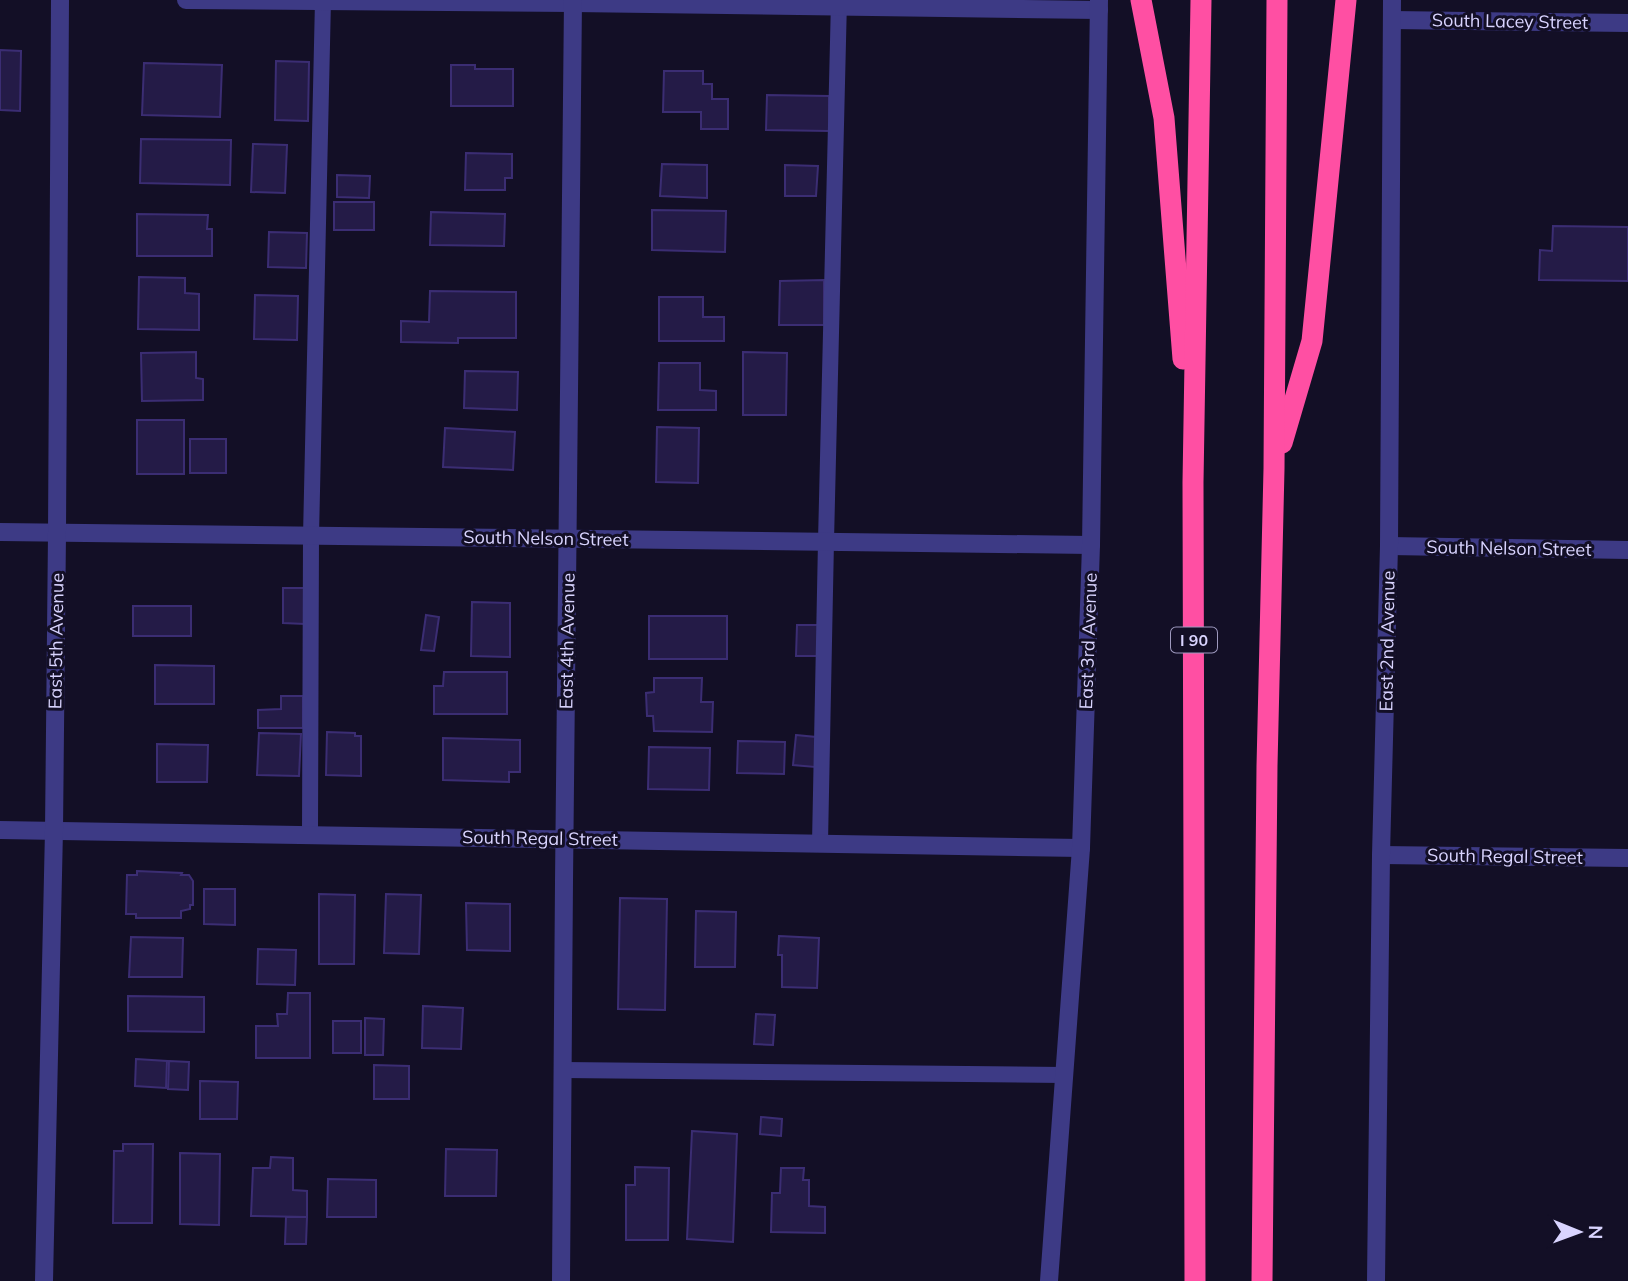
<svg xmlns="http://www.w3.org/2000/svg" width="1628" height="1281" viewBox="0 0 1628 1281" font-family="Mulish,sans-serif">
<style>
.building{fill:#241b47;stroke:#3b2d73;stroke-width:2}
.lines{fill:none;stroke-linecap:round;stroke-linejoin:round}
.service{stroke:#3d3a85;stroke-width:16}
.minor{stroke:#3d3a85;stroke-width:18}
.tertiary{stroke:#3d3a85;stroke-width:18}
.motorway{stroke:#ff4fa3;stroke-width:21}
.labels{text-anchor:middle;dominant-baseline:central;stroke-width:6;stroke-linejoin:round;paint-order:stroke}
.shield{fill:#130f26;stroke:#9e99be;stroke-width:2}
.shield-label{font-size:16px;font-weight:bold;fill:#d9d4ff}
.street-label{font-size:18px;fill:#d9d4ff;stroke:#130f26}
</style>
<rect width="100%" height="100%" fill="#130f26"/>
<g class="building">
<path d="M 0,50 L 21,51 L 20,111 L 0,110 Z"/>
<path d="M 276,61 L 309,62 L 308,121 L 275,120 Z"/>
<path d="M 144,63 L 222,65 L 220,117 L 142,115 Z"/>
<path d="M 451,65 L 475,65 L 475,69 L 513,69 L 513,106 L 451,106 Z"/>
<path d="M 664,71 L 703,71 L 703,84 L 712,84 L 712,99 L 728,99 L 728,129 L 701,129 L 701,112 L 663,112 Z"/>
<path d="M 767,95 L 829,96 L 829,131 L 766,130 Z"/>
<path d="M 141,139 L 231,140 L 230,185 L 140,183 Z"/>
<path d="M 253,144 L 287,145 L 285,193 L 251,192 Z"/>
<path d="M 466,153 L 512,154 L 512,178 L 505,178 L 505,190 L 465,190 Z"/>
<path d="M 662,164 L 707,165 L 707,198 L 660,196 Z"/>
<path d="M 785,165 L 818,166 L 816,196 L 785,196 Z"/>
<path d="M 337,175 L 370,176 L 369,198 L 337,197 Z"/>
<rect x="334" y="202" width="40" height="28"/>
<path d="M 652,210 L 726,211 L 725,252 L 652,250 Z"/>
<path d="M 431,212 L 505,214 L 504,246 L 430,245 Z"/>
<path d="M 137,214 L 208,215 L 207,229 L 212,229 L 212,256 L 137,256 Z"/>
<path d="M 1553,226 L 1628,227 L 1628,281 L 1539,280 L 1540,250 L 1552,251 Z"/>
<path d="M 269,232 L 307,233 L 306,268 L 268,267 Z"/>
<path d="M 139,277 L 185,278 L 185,293 L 199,294 L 199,330 L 138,329 Z"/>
<path d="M 824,280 L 824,325 L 779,325 L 780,281 Z"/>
<path d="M 430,291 L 516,292 L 516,338 L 458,338 L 458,343 L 401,342 L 401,321 L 429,322 Z"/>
<path d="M 255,295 L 298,296 L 297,340 L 254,339 Z"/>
<path d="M 659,297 L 703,297 L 703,317 L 724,317 L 724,341 L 659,341 Z"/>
<path d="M 196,352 L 196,378 L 203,379 L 203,400 L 142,401 L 141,353 Z"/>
<path d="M 743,352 L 787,353 L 786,415 L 743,415 Z"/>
<path d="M 659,363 L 700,363 L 700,390 L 716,391 L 716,410 L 658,410 Z"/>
<path d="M 465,371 L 518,372 L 517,410 L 464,408 Z"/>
<rect x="137" y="420" width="47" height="54"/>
<path d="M 657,427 L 699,428 L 698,483 L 656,482 Z"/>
<path d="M 445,428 L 515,432 L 513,470 L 443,467 Z"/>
<rect x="190" y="439" width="36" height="34"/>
<path d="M 283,588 L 305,588 L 305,624 L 283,623 Z"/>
<path d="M 472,602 L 510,603 L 510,657 L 471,656 Z"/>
<rect x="133" y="606" width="58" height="30"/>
<path d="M 426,615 L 439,617 L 434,651 L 421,650 Z"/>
<rect x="649" y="616" width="78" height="43"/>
<path d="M 797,625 L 822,625 L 820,656 L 796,656 Z"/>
<path d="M 155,665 L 214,666 L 214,704 L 155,704 Z"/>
<path d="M 444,672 L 507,672 L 507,714 L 434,714 L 434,686 L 443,686 Z"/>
<path d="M 654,678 L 702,678 L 701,702 L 713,702 L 712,732 L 654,731 L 653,716 L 647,716 L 646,693 L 654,692 Z"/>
<path d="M 281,696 L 303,696 L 303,728 L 258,728 L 258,710 L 281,709 Z"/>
<path d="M 327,732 L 355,733 L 355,736 L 361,736 L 361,776 L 326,775 Z"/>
<path d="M 259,733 L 301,734 L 299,776 L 257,775 Z"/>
<path d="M 796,735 L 816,737 L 815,767 L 793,765 Z"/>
<path d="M 443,738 L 520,740 L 520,772 L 509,772 L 509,782 L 443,780 Z"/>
<path d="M 738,741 L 785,742 L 784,774 L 737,773 Z"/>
<path d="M 157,744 L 208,745 L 207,782 L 157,782 Z"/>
<path d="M 649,747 L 710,748 L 709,790 L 648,789 Z"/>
<path d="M 137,871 L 182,873 L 181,875 L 189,875 L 193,881 L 193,905 L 190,905 L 190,909 L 181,911 L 181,918 L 136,918 L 136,914 L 126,914 L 127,875 L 137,875 Z"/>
<path d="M 204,889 L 235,889 L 235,925 L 204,924 Z"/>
<path d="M 319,894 L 355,895 L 354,964 L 319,964 Z"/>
<path d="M 386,894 L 421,895 L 419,954 L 384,953 Z"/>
<path d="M 620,898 L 667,899 L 665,1010 L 618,1009 Z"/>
<path d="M 466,903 L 510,904 L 510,951 L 467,950 Z"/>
<path d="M 696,911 L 736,912 L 735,967 L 695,967 Z"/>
<path d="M 779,936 L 819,938 L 817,988 L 782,987 L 782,955 L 778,955 Z"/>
<path d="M 131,937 L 183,938 L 182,977 L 129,977 Z"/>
<path d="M 258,949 L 296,950 L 295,985 L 257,984 Z"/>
<path d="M 288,993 L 310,993 L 310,1058 L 256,1058 L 256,1026 L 278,1026 L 277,1014 L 287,1014 Z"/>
<path d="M 128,996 L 204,997 L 204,1032 L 128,1031 Z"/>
<path d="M 423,1006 L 463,1008 L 461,1049 L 422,1048 Z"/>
<path d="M 756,1014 L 775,1015 L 773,1045 L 754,1044 Z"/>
<path d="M 365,1018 L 384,1019 L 383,1055 L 365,1055 Z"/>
<rect x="333" y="1021" width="28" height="32"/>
<path d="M 136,1059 L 167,1061 L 166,1088 L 135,1086 Z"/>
<path d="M 169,1061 L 189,1062 L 188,1090 L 168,1089 Z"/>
<path d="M 374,1065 L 409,1066 L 409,1099 L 374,1099 Z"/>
<path d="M 200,1081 L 238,1082 L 237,1119 L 200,1119 Z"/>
<path d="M 761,1117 L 782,1119 L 781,1136 L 760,1134 Z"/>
<path d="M 692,1131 L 737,1134 L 733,1242 L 687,1239 Z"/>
<path d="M 123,1144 L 153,1144 L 152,1223 L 113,1223 L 114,1151 L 123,1151 Z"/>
<path d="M 446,1149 L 497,1150 L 496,1196 L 445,1196 Z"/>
<path d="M 180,1153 L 220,1154 L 219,1225 L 180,1224 Z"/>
<path d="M 271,1157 L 293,1158 L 293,1190 L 307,1191 L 307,1217 L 251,1216 L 253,1168 L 270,1168 Z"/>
<path d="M 635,1167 L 669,1168 L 668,1240 L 626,1240 L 626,1185 L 635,1185 Z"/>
<path d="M 781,1168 L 804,1168 L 803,1180 L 809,1180 L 809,1206 L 825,1207 L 825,1233 L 771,1232 L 772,1193 L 780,1193 Z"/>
<path d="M 328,1179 L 376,1180 L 376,1217 L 327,1217 Z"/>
<path d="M 286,1217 L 307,1217 L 306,1244 L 285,1244 Z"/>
</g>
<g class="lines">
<g class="service">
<path d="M 310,834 L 311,536 L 323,0"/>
<path d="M 820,843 L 826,541 L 839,0"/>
<path d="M 563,1070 L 1064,1075"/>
</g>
<g class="minor">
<path d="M 186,0 L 573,3 L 1099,10"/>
<path d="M 1392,20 L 1628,23"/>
<path d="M 0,532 L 1091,545"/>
<path d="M 1389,546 L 1628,550"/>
<path d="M 0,830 L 1081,848"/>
<path d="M 1381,855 L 1628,858"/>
<path d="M 561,1281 L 564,882 L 573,0"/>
</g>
<g class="tertiary">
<path d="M 44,1281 L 54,830 L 57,533 L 60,0"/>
<path d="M 1049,1281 L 1081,848 L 1091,545 L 1099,0"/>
<path d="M 1376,1281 L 1381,855 L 1389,546 L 1392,0"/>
</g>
<g class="motorway">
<path d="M 1141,0 L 1164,118 L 1183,359"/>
<path d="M 1282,443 L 1312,341 L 1346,0"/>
<path d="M 1195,1281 L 1193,482 L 1201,0"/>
<path d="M 1262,1281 L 1267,766 L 1274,469 L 1277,0"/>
</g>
</g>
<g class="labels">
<rect class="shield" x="1171" y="627.5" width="46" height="25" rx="5"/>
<g class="shield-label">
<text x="1194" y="640">I 90</text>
</g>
<g class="street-label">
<text transform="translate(1510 21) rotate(1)">South Lacey Street</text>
<text transform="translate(546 538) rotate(1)">South Nelson Street</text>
<text transform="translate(1509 548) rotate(1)">South Nelson Street</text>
<text transform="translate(56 641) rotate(-89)">East 5th Avenue</text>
<text transform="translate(567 641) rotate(-89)">East 4th Avenue</text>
<text transform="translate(1088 641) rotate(-88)">East 3rd Avenue</text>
<text transform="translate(1387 641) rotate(-89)">East 2nd Avenue</text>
<text transform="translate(540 838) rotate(1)">South Regal Street</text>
<text transform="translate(1505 856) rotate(1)">South Regal Street</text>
</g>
</g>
<g transform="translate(1579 1232) rotate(91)" stroke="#130f26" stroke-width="5" paint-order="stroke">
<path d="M0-5L12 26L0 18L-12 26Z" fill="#d9d4ff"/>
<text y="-10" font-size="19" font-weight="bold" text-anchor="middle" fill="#d9d4ff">N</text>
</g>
</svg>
